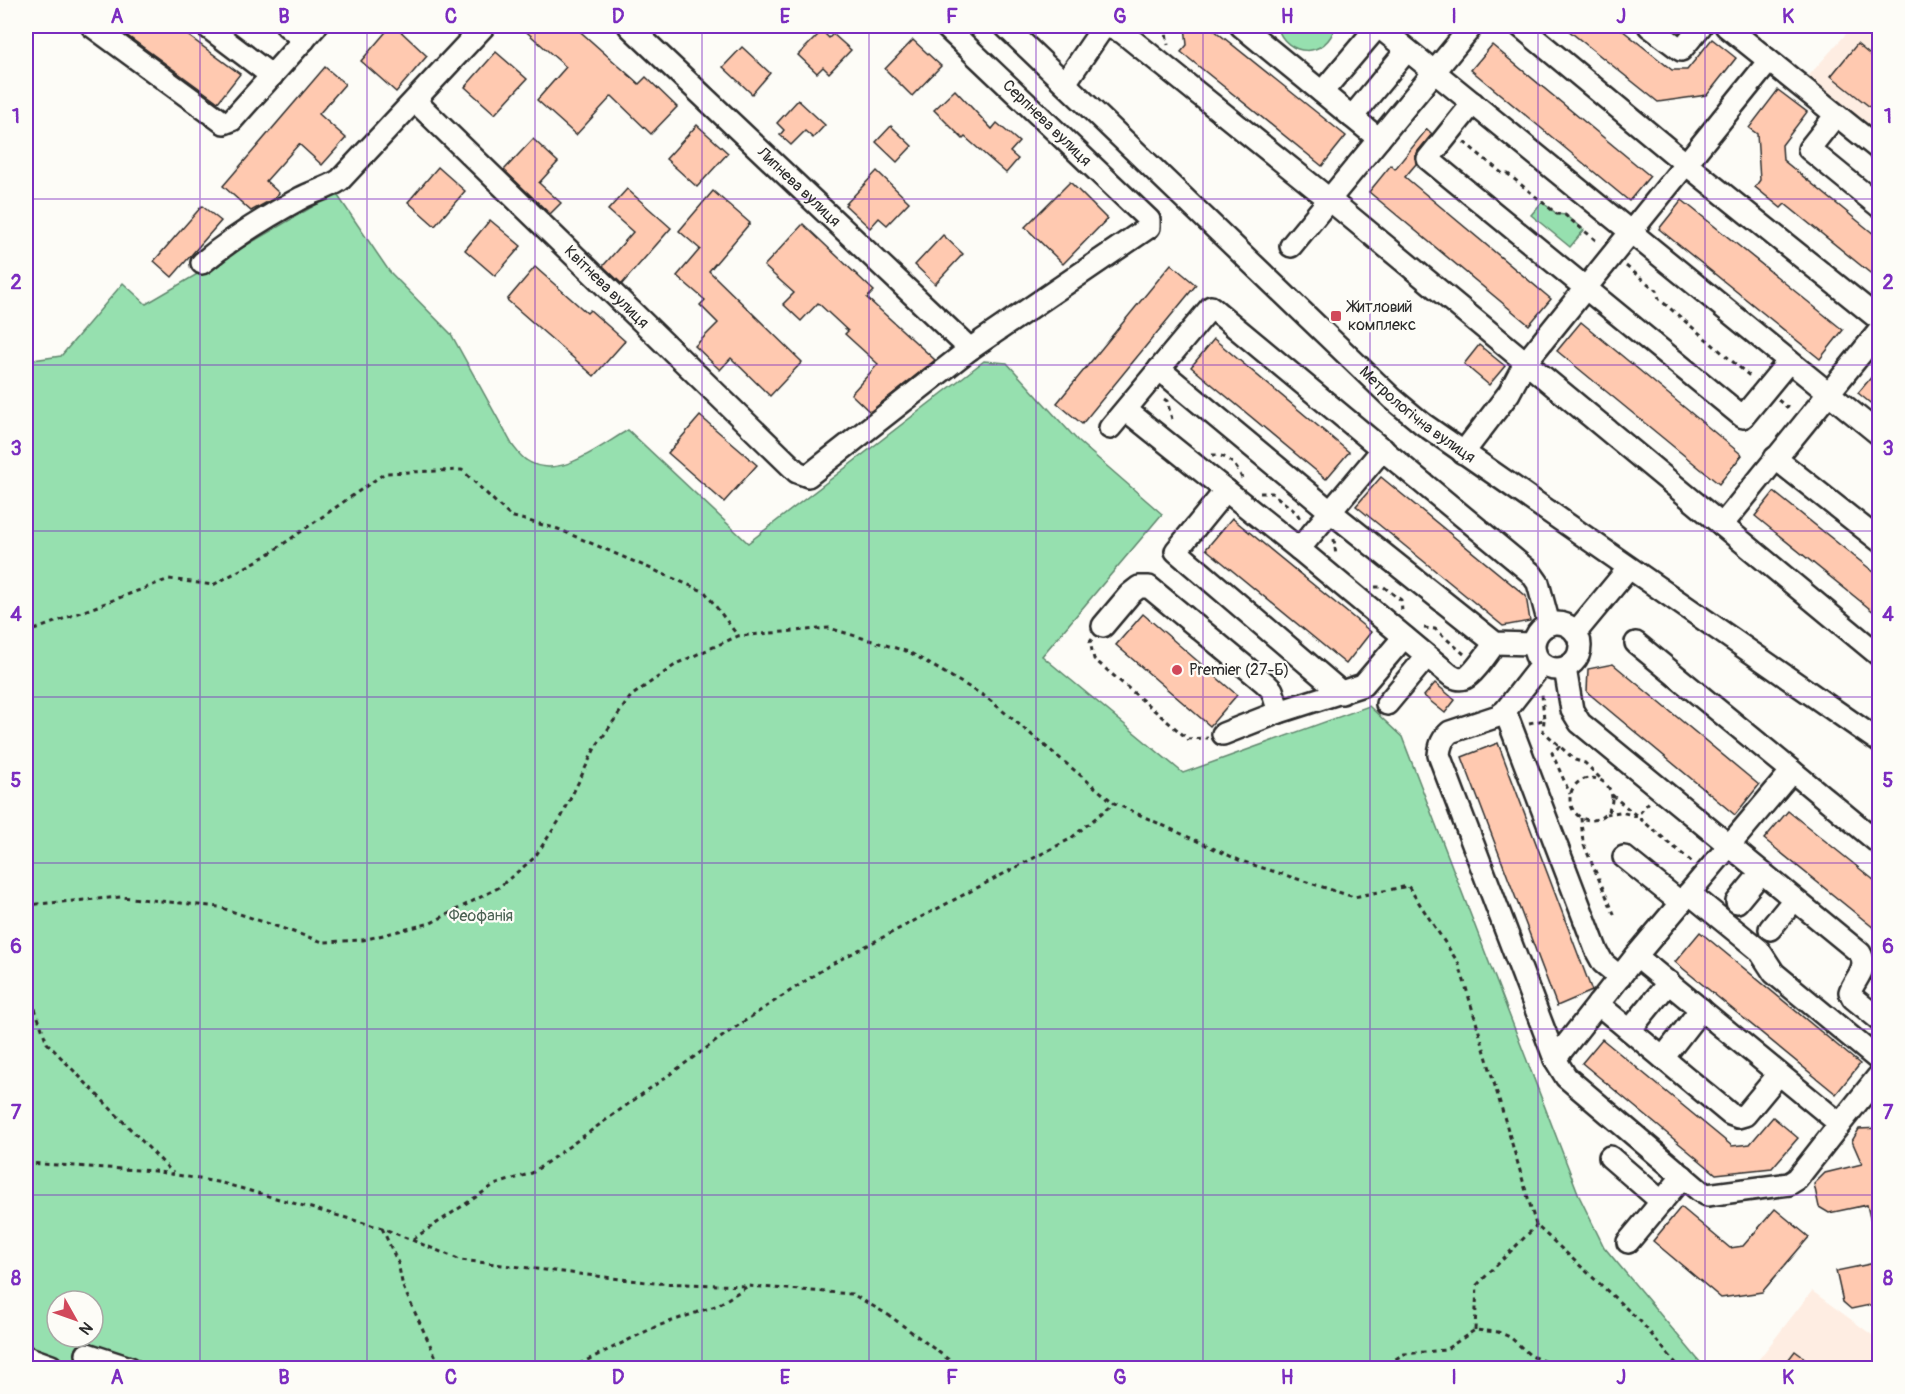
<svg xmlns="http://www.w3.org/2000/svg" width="1905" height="1394" viewBox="0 0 1905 1394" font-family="Pangolin,sans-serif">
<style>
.built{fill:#feede2}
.green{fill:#96e0af;stroke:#60866d;stroke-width:1.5;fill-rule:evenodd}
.building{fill:#ffc9b0;stroke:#2b2b2b;stroke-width:1.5}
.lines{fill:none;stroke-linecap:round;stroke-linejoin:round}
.minor-casing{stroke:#2b2b2b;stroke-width:26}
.path{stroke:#2b2b2b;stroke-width:3;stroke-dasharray:4.5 4.5;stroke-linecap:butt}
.minor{stroke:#fdfcf7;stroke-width:21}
.grid{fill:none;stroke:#7b2cbf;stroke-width:1.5;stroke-opacity:0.55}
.poi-dot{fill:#d1495b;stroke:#fdfcf7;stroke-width:2}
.labels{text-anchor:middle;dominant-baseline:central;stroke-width:4.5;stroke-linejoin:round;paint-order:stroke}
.street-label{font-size:16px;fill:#2b2b2b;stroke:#fdfcf7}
.poi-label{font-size:16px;fill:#2b2b2b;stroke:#fdfcf7;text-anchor:start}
.park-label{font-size:16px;fill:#4b6153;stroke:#fdfcf7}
.neatline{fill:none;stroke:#7b2cbf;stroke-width:2}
.grid-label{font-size:20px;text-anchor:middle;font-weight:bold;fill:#7b2cbf}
</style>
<rect width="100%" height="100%" fill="#fdfcf7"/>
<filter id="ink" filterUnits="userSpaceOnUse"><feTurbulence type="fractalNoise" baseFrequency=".0167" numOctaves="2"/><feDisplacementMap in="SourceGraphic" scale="12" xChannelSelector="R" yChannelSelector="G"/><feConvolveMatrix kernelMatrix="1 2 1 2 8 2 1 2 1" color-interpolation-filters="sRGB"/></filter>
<g filter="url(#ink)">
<g class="built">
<path d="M 1853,26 L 1879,26 L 1879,142 L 1804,81 Z"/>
<path d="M 1812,1291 L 1879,1340 L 1879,1368 L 1752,1368 Z"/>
</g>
<g class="green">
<path d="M 1277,26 L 1335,26 C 1327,59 1286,58 1277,26 Z"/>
<path d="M 336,193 L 389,271 L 451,334 L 513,446 C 517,451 521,457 526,460 C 558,482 600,446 628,430 L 748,543 L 984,361 L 1007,363 L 1078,441 L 1162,514 L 1042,656 L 1183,773 L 1369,706 L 1402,737 L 1580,1198 L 1604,1247 L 1705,1368 L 26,1368 L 26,361 L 61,356 L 123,283 L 146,304 ZM 57,1301 L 93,1301 L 93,1337 L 57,1337 Z"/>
<path d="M 1542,202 L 1557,214 L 1565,215 L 1584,230 L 1570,247 L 1531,215 Z"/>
</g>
<g class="building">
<path d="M 114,26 L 175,26 L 240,74 L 218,102 Z"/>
<path d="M 391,26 L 395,26 L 427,56 L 396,92 L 361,61 Z"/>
<path d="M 520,26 L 574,26 L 639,84 L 646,77 L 677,107 L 651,134 L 612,96 L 576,135 L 537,100 L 566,67 Z"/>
<path d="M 1185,26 L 1209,26 L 1346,136 L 1322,166 L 1181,52 L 1187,45 Z"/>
<path d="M 1563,26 L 1617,26 L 1672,70 L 1687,70 L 1712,39 L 1736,58 L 1707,95 L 1658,102 Z"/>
<path d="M 822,31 L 829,38 L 833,34 L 851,50 L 829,73 L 823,67 L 817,73 L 798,55 Z"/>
<path d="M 913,40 L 941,66 L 912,96 L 885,69 Z"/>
<path d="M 1857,44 L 1880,63 L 1880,115 L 1831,76 Z"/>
<path d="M 1492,45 L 1650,176 L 1629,201 L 1471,70 Z"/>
<path d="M 742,47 L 770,73 L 752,94 L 723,67 Z"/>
<path d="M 496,52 L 527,79 L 495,114 L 465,87 Z"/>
<path d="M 325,67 L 345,84 L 319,114 L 346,138 L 322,165 L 299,144 L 266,181 L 279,193 L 273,199 L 251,211 L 223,186 Z"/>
<path d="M 955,90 L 992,129 L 997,123 L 1019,142 L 1010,152 L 1018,159 L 1006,173 L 965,137 L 963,139 L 934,110 Z"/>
<path d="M 1778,90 L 1807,112 L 1782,145 L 1783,160 L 1880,239 L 1880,281 L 1785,204 L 1781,208 L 1755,187 L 1760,180 L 1757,134 L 1749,128 Z"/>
<path d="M 798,100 L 825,125 L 813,138 L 805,131 L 791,145 L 780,135 L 784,130 L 777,123 Z"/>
<path d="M 697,125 L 728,153 L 697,187 L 666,159 Z"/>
<path d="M 891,126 L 912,146 L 897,162 L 876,142 Z"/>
<path d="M 1427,129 L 1432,134 L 1418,151 L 1415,158 L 1416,164 L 1405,177 L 1551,299 L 1529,325 L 1369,192 L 1391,165 L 1395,169 Z"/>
<path d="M 533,139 L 558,162 L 539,183 L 561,203 L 550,214 L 504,170 Z"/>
<path d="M 438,167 L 465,191 L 435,226 L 408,202 Z"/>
<path d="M 877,171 L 909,202 L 887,225 L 879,218 L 870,228 L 845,205 Z"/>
<path d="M 1070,182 L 1107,219 L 1063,264 L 1025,227 Z"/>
<path d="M 627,189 L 671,228 L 622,284 L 603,266 L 633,232 L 608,210 Z"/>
<path d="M 713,191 L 750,223 L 709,271 L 802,362 L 770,396 L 731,358 L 720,370 L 695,346 L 718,323 L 700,305 L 705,300 L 677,276 L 700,249 L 679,231 Z"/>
<path d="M 1682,200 L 1843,330 L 1820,359 L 1659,229 Z"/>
<path d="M 202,206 L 221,221 L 172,277 L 154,261 Z"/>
<path d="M 490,220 L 521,246 L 495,276 L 465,250 Z"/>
<path d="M 803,224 L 874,291 L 867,298 L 935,360 L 870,412 L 851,394 L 878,364 L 845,334 L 848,331 L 818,303 L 801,321 L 783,304 L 794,293 L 764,266 Z"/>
<path d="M 943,235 L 963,254 L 935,284 L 915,265 Z"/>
<path d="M 1171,264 L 1196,285 L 1082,424 L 1057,403 Z"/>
<path d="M 535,267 L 587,313 L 590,310 L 625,341 L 594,376 L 507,300 Z"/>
<path d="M 1581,322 L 1742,455 L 1719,484 L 1557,351 Z"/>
<path d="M 1214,339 L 1349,452 L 1326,479 L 1191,367 Z"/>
<path d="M 1479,345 L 1505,366 L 1489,385 L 1464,364 Z"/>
<path d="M 1880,367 L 1880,411 L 1858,393 Z"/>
<path d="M 700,416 L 757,465 L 724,502 L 668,453 Z"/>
<path d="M 1381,477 L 1526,596 L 1530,621 L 1503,626 L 1356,506 Z"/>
<path d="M 1774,492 L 1880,577 L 1880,617 L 1755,516 Z"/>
<path d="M 1232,518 L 1371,632 L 1346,664 L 1206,549 Z"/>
<path d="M 1143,614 L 1237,695 L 1210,726 L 1116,645 Z"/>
<path d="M 1613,664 L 1759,785 L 1735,815 L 1587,692 L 1588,669 Z"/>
<path d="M 1435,683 L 1455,700 L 1445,713 L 1424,696 Z"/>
<path d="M 1498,743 L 1592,991 L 1557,1006 L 1462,757 Z"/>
<path d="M 1788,811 L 1880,885 L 1880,933 L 1764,839 Z"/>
<path d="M 1700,932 L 1860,1064 L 1836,1094 L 1675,962 Z"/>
<path d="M 1602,1039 L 1732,1146 L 1750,1144 L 1773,1117 L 1798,1138 L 1772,1168 L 1716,1174 L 1582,1063 Z"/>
<path d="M 1880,1128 L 1880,1234 L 1874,1235 L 1867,1205 L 1829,1213 L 1819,1207 L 1814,1184 L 1825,1173 L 1862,1164 L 1852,1141 L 1859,1129 Z"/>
<path d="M 1681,1207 L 1730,1248 L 1743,1246 L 1775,1209 L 1809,1237 L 1762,1292 L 1721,1298 L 1653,1241 Z"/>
<path d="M 1880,1262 L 1880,1303 L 1851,1309 L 1843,1302 L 1836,1271 Z"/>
<path d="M 1795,1351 L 1818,1368 L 1782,1368 Z"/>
</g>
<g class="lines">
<g class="minor-casing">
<g id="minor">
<path d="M 92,26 L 224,123 L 232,120 L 316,26"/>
<path d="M 206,26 L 272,76"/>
<path d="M 287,26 L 304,40"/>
<path id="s1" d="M 629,26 L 970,349"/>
<path id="s2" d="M 1005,26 L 1393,399 L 1423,424 L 1880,742"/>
<path d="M 1105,26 L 1122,32 L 1330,200 L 1880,656"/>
<path d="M 1241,26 L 1379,139"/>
<path d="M 1378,26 L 1880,435"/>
<path d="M 1520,26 L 1686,164 L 1880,320"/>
<path d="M 1649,26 L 1681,50 L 1701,26"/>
<path d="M 1726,26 L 1880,150"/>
<path d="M 1065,83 L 1104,26"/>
<path d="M 1322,92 L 1378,26"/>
<path id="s3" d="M 415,101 L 797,472 L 808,476 L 970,349 L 1149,227 L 1149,220 L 945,26"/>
<path d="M 1473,103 L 1428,159 L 1743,417 L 1789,361"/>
<path d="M 1836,115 L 1809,149 L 1880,207"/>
<path d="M 1352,117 L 1407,50"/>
<path d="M 1291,246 L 1472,26"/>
<path d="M 202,263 C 232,238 266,217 301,198 C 314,191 327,189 340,180 L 484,26"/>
<path d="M 1159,369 L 1331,512 L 1495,643 L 1533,644"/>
<path d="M 1126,410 L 1299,549"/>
<path d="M 1110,428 L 1211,307 L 1531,573 L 1538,583 L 1549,624"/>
<path d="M 1383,449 L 1299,549 L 1450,675 C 1455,678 1459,680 1465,678 C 1474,674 1488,652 1495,643"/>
<path d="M 1463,453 L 1509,393 L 1525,363 L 1769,61"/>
<path d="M 1775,458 L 1880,541"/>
<path d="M 1226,490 L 1176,551 L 1342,693"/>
<path d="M 1722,525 L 1880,330"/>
<circle cx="1557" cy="646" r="23"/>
<path d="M 1103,626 L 1130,594 L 1139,587 L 1149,587 L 1265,683 L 1272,690 L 1279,712"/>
<path d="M 1576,632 L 1629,568"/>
<path d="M 1636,643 L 1792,771 L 1636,956 L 1840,1124 L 1880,1074"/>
<path d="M 1542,664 L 1505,711 L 1498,716 L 1450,732 C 1442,739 1440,745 1439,755 L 1555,1059 L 1636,956"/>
<path d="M 1565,668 L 1572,710 L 1580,723 L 1860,953 C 1869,968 1855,978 1850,992 L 1853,998 L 1880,1020"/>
<path d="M 1387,704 L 1427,656"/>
<path d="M 1505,711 L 1597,952 L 1603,963 L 1620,977"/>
<path d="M 1223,734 L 1279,712 L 1363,685 L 1404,637"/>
<path d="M 1792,771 L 1880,844"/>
<path d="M 1624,857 L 1681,903"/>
<path d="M 1689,893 L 1759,950 L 1774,973 L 1880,1061"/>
<path d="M 1737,902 L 1761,873"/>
<path d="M 1770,929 L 1794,900"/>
<path d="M 1598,1004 L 1730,1114 L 1738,1117 L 1745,1115 L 1779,1074"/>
<path d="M 1630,1030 L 1669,982"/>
<path d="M 1663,1058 L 1701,1009"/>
<path d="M 1555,1059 L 1566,1077 L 1700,1191 L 1707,1195 L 1789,1184 L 1797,1179 L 1840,1124"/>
<path d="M 1610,1157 L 1662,1202"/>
<path d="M 1628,1242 L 1683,1176"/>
<path d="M 87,1354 L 130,1368"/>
<path d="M 26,1357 L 51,1366"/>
</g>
</g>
<g class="path">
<path d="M 1165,26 L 1168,45"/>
<path d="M 1464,142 L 1503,174 L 1508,174 L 1557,214 L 1565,215 L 1598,242"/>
<path d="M 1626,266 L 1657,291 L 1659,299 L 1752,378"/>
<path d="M 1164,399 L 1167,401 L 1173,423"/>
<path d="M 1778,400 L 1792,411"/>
<path d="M 1212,455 C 1228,454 1238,467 1243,481"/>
<path d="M 1260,493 L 1272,493 L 1297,513 L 1301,521"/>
<path d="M 1334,539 L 1336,556"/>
<path d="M 1375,587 L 1384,587 L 1401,600 L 1402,611"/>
<path d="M 1424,628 L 1435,629 L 1464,654"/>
<path d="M 26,633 L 169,579 L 213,585 L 266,556 L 385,473 L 462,470 L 510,516 L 558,529 L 705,592 L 738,636"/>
<path d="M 1092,639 L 1090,642 L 1094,659 L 1188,739 L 1208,738"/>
<path d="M 1544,720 L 1543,731 L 1575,760 L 1585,763 L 1601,779"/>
<path d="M 1529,723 L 1544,720 L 1542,694"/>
<path d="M 1560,746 L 1552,753 L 1570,794"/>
<circle cx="1591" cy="799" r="21"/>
<path d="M 1612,795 L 1693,863"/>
<path d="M 1606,814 L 1620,812 L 1637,816 L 1649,802"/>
<path d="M 1581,818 L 1583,843 L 1615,916"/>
<path d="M 26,905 L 121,897 L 219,907 L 323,942 L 363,940 L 431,923 L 498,888 L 534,858 L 561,818 L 595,748 L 631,696 L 678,663 L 738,636 L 829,628 L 909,652 L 986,697 L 1114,803 L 1241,861 L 1354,897 L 1408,886 L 1459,964 L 1536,1225 L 1640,1321 L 1680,1368"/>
<path d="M 26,983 L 47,1043 L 173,1173"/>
<path d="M 26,1163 L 154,1171 L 222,1183 L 382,1228 L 461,1260 L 655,1283 L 748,1286 L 852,1294 L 890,1316 L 960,1368"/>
<path d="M 382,1228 L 398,1263 L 403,1287 L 441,1368"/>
<path d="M 413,1239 L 494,1185 L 532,1173 L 740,1024 L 828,966 L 1070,839 L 1114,803"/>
<path d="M 1475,1330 L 1477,1285 L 1537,1225"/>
<path d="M 571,1368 L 655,1327 L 718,1305 L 748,1286"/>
<path d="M 1380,1368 L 1404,1354 L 1445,1350 L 1475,1330 L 1498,1332 L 1510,1337 L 1531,1356 L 1561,1368"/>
</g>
<use href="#minor" class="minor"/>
</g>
</g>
<path class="grid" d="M 200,26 L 200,1368M 367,26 L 367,1368M 535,26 L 535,1368M 702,26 L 702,1368M 869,26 L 869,1368M 1036,26 L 1036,1368M 1203,26 L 1203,1368M 1370,26 L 1370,1368M 1538,26 L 1538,1368M 1705,26 L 1705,1368M 26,199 L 1880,199M 26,365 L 1880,365M 26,531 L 1880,531M 26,697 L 1880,697M 26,863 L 1880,863M 26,1029 L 1880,1029M 26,1195 L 1880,1195"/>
<g class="poi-dot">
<rect x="1330" y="310" width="12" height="12" rx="3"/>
<circle cx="1177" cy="670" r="6"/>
</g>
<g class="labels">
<g class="street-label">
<text transform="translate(1047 123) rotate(44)">Серпнева вулиця</text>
<text stroke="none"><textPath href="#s1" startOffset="234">Липнева вулиця</textPath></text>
<text stroke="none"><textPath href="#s3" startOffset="267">Квітнева вулиця</textPath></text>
<text stroke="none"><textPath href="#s2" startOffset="567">Метрологічна вулиця</textPath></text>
</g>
<g class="poi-label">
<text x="1348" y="307">Житловий<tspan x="1348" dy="18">комплекс</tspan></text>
<text x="1189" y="670">Premier (27-Б)</text>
</g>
<g class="park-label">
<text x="481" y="916">Феофанія</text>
</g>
</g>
<rect width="1905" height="1394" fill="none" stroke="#fdfcf7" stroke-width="66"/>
<g transform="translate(75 1319) rotate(130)"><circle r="28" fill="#fdfcf7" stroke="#a9a8a5" stroke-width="1.5"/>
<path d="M0-4.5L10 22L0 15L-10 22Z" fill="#d1495b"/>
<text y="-9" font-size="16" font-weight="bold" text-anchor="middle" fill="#2b2b2b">N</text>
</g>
<rect x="33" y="33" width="1839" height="1328" class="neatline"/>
<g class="grid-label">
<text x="117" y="23">A</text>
<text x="284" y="23">B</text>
<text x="451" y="23">C</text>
<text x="618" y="23">D</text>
<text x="785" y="23">E</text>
<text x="952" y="23">F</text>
<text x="1120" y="23">G</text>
<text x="1287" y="23">H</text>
<text x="1454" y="23">I</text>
<text x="1621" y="23">J</text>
<text x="1788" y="23">K</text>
<text x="16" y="123">1</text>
<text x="1888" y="123">1</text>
<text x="16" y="289">2</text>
<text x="1888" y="289">2</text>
<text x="16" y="455">3</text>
<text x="1888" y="455">3</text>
<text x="16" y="621">4</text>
<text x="1888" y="621">4</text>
<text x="16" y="787">5</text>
<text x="1888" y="787">5</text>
<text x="16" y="953">6</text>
<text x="1888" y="953">6</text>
<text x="16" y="1119">7</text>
<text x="1888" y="1119">7</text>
<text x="16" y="1285">8</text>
<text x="1888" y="1285">8</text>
<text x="117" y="1384">A</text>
<text x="284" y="1384">B</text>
<text x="451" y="1384">C</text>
<text x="618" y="1384">D</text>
<text x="785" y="1384">E</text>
<text x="952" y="1384">F</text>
<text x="1120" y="1384">G</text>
<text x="1287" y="1384">H</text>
<text x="1454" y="1384">I</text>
<text x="1621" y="1384">J</text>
<text x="1788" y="1384">K</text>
</g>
</svg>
